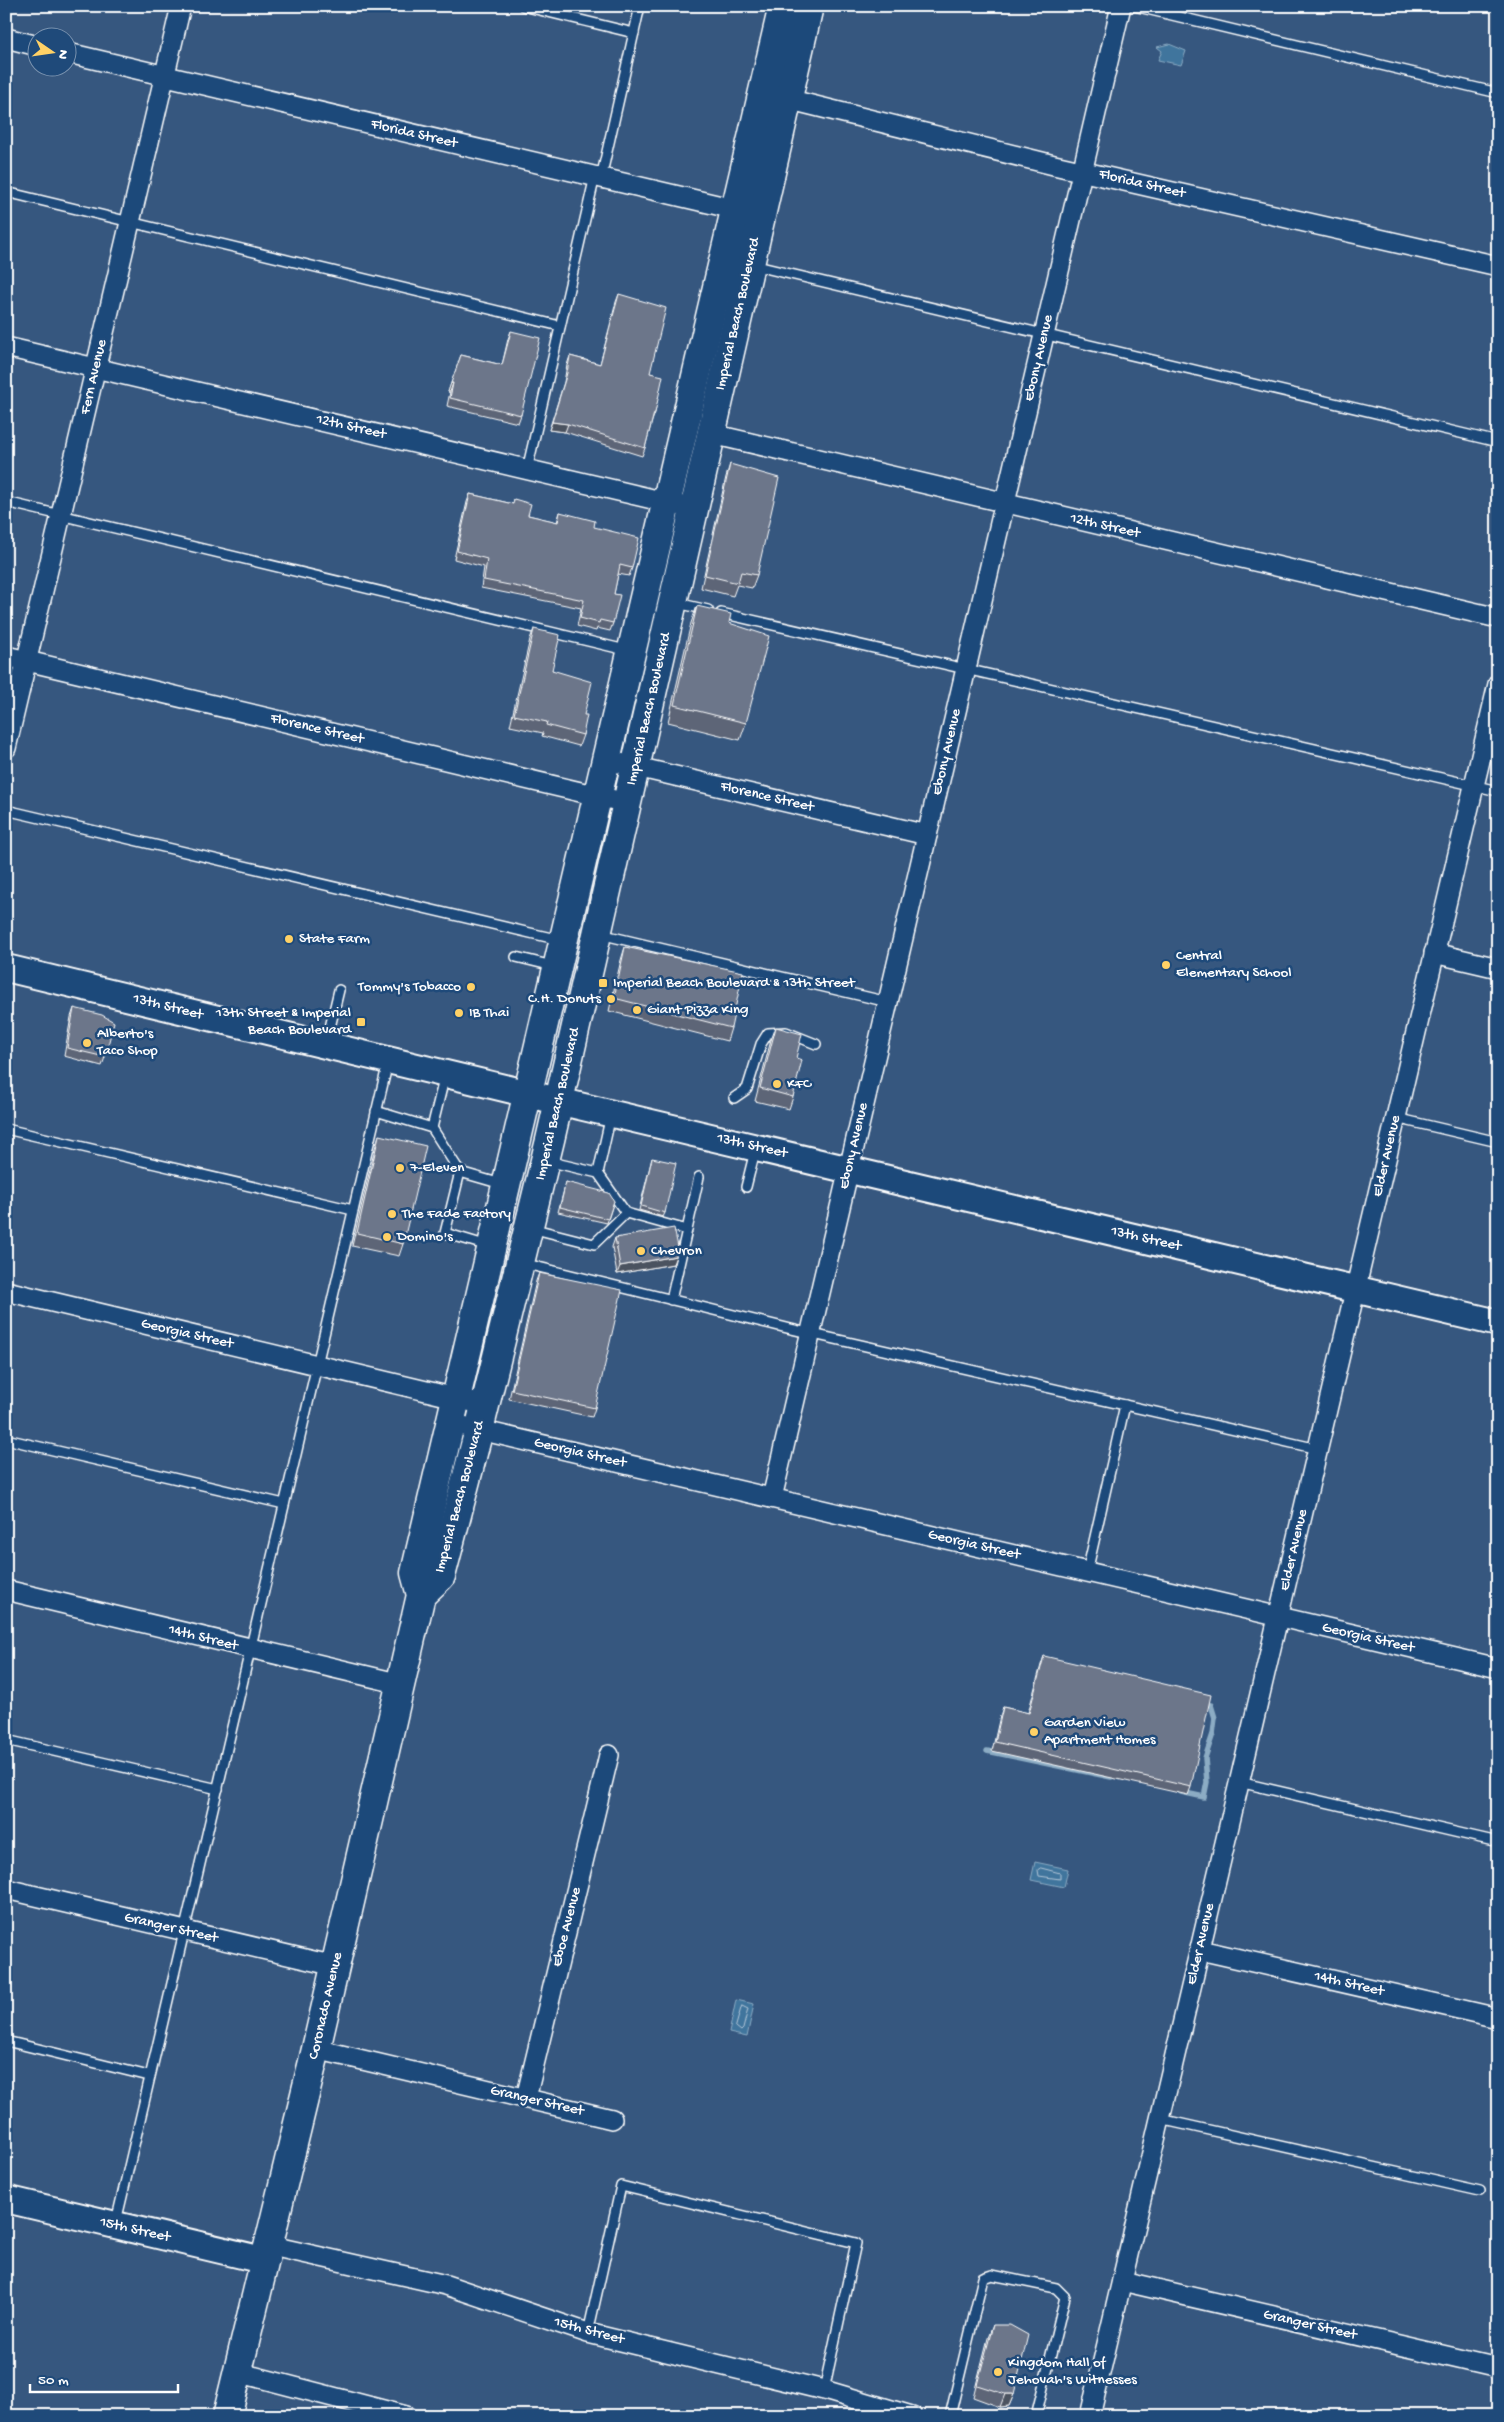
<svg xmlns="http://www.w3.org/2000/svg" width="1504" height="2422" viewBox="0 0 1504 2422" font-family="'Gochi Hand',sans-serif">
<style>
.water{fill:#40749d;stroke:#8cacc4}
.lines{fill:none;stroke-linecap:round;stroke-linejoin:round}
.shore{stroke:#b3c7d8;stroke-width:1}
.stream{stroke:#8cacc4;stroke-width:5.5}
.lane-casing{stroke:#fff;stroke-width:12}
.street-casing{stroke:#fff;stroke-width:22}
.secondary-casing{stroke:#fff;stroke-width:30}
.primary-casing{stroke:#fff;stroke-width:31}
.lane{stroke:#1f4a7a;stroke-width:9}
.street{stroke:#1f4a7a;stroke-width:19}
.secondary{stroke:#1f4a7a;stroke-width:26}
.primary{stroke:#1f4a7a;stroke-width:28}
.wall{fill:#5d6577;stroke:#fff}
.shaded-wall{fill:#4c5361;stroke:#fff}
.building{fill:#6c768a;stroke:#fff}
.poi-dot{fill:#ffd166;stroke:#1f4a7a;stroke-width:2}
.labels{text-anchor:middle;dominant-baseline:central;stroke-width:5;stroke-linejoin:round;paint-order:stroke}
.street-label{font-size:15px;fill:#fff;stroke:#1f4a7a}
.poi-label{font-size:15px;fill:#fff;stroke:#1f4a7a;text-anchor:start}
</style>
<rect width="100%" height="100%" fill="#36577f"/>
<filter id="ink" filterUnits="userSpaceOnUse"><feTurbulence type="fractalNoise" baseFrequency=".02" numOctaves="2"/><feDisplacementMap in="SourceGraphic" scale="10" xChannelSelector="R" yChannelSelector="G"/><feConvolveMatrix kernelMatrix="1 2 1 2 8 2 1 2 1" color-interpolation-filters="sRGB"/></filter>
<g filter="url(#ink)">
<g class="water">
<path d="M 1169,44 L 1186,51 L 1181,65 L 1158,60 L 1162,51 L 1157,47 Z"/>
<path d="M 1035,1862 L 1068,1869 L 1064,1887 L 1031,1880 Z"/>
<path d="M 736,2000 L 754,2004 L 747,2037 L 729,2033 Z"/>
</g>
<g class="lines">
<g class="shore">
<path d="M 1041,1868 L 1060,1873 L 1060,1879 L 1039,1876 L 1038,1870 Z"/>
<path d="M 742,2006 L 748,2009 L 743,2029 L 741,2031 L 736,2027 Z"/>
</g>
<g class="stream">
<path d="M 987,1751 L 1111,1777"/>
<path d="M 1181,1792 L 1204,1797 L 1207,1782 L 1205,1758 L 1213,1734 L 1215,1718 L 1211,1705"/>
</g>
<g class="lane-casing">
<g id="lane">
<path d="M 523,6 L 634,33"/>
<path d="M 1134,6 L 1498,93"/>
<path d="M 601,178 L 640,6"/>
<path d="M 6,192 L 560,326"/>
<path d="M 752,265 L 1498,442"/>
<path d="M 527,470 L 595,176"/>
<path d="M 6,502 L 630,651"/>
<path d="M 677,603 L 708,610"/>
<path d="M 721,613 L 1498,791"/>
<path d="M 6,810 L 560,940"/>
<path d="M 600,934 L 888,1002"/>
<path d="M 516,957 L 553,966"/>
<path d="M 326,1044 L 339,990"/>
<path d="M 734,1098 L 747,1089 L 761,1044 L 768,1033 L 786,1032 L 816,1044"/>
<path d="M 376,1111 L 432,1128 L 460,1172 L 505,1185"/>
<path d="M 1396,1118 L 1498,1142"/>
<path d="M 432,1128 L 445,1075"/>
<path d="M 6,1129 L 353,1210"/>
<path d="M 547,1161 L 598,1173 L 626,1213"/>
<path d="M 460,1172 L 445,1233 L 488,1246"/>
<path d="M 598,1173 L 611,1115"/>
<path d="M 746,1187 L 755,1151"/>
<path d="M 531,1228 L 594,1244 L 626,1213 L 687,1230"/>
<path d="M 522,1263 L 791,1329 L 1318,1449"/>
<path d="M 671,1300 L 699,1177"/>
<path d="M 6,1439 L 284,1504"/>
<path d="M 1087,1572 L 1125,1405"/>
<path d="M 6,1740 L 218,1789"/>
<path d="M 1239,1782 L 1498,1842"/>
<path d="M 6,2041 L 149,2076"/>
<path d="M 1160,2119 L 1480,2191"/>
<path d="M 116,2222 L 388,1062"/>
<path d="M 588,2333 L 621,2186 L 856,2243 L 824,2390"/>
<path d="M 950,2416 L 983,2278 L 992,2275 L 1056,2288 L 1065,2297 L 1036,2416"/>
</g>
</g>
<g class="street-casing">
<g id="street">
<path d="M 6,38 L 38,46"/>
<path d="M 68,53 L 747,212"/>
<path d="M 787,99 L 1054,165 L 1498,266"/>
<path d="M 6,347 L 695,509"/>
<path d="M 712,434 L 1498,618"/>
<path d="M 6,656 L 627,803"/>
<path d="M 6,748 L 181,6"/>
<path d="M 607,760 L 927,835"/>
<path d="M 1434,953 L 1498,968"/>
<path d="M 6,1291 L 485,1405"/>
<path d="M 450,1423 L 1498,1668"/>
<path d="M 772,1498 L 1121,6"/>
<path d="M 6,1590 L 401,1684"/>
<path d="M 6,1889 L 335,1966"/>
<path d="M 1200,1950 L 1498,2018"/>
<path d="M 316,2049 L 612,2119"/>
<path d="M 526,2098 L 609,1755"/>
<path d="M 267,2245 L 446,2285 L 588,2333 L 824,2390 L 912,2416"/>
<path d="M 1122,2281 L 1498,2368"/>
<path d="M 237,2372 L 406,2416"/>
<path d="M 1090,2416 L 1498,684"/>
</g>
</g>
<g class="secondary-casing">
<g id="secondary">
<path d="M 6,968 L 558,1101 L 1498,1323"/>
<path d="M 6,2199 L 263,2260"/>
</g>
</g>
<g class="primary-casing">
<g id="primary">
<path d="M 421,1595 L 441,1576 L 479,1430 L 550,1140 L 809,6"/>
<path d="M 227,2416 L 316,2049 L 421,1595 L 415,1573 L 783,6"/>
</g>
</g>
<use href="#lane" class="lane"/>
<use href="#street" class="street"/>
<use href="#secondary" class="secondary"/>
<use href="#primary" class="primary"/>
</g>
<g class="wall">
<path d="M 619,294 L 650,373 L 655,413 L 652,421 L 645,448 L 642,456 L 565,432 L 549,430 L 564,382 L 567,365 L 570,356 L 600,364 L 616,302 Z"/>
<path d="M 511,331 L 521,415 L 518,423 L 447,406 L 450,392 L 448,392 L 461,355 L 502,365 L 508,339 Z"/>
<path d="M 730,464 L 757,575 L 752,588 L 737,585 L 733,596 L 701,588 L 726,477 Z"/>
<path d="M 470,494 L 513,504 L 514,499 L 528,515 L 557,522 L 560,512 L 594,527 L 632,568 L 629,576 L 618,574 L 614,594 L 613,623 L 610,631 L 597,628 L 596,631 L 577,626 L 581,608 L 481,588 L 484,567 L 454,559 L 467,502 Z"/>
<path d="M 697,606 L 729,623 L 746,723 L 740,740 L 668,722 L 691,623 Z"/>
<path d="M 534,629 L 552,670 L 584,715 L 583,735 L 579,746 L 542,736 L 543,733 L 510,726 L 530,639 Z"/>
<path d="M 625,947 L 731,1028 L 727,1041 L 609,1011 L 621,960 Z"/>
<path d="M 74,1008 L 105,1057 L 102,1066 L 64,1056 L 71,1017 Z"/>
<path d="M 776,1027 L 796,1058 L 793,1097 L 789,1109 L 755,1101 L 771,1040 Z"/>
<path d="M 379,1135 L 403,1244 L 399,1256 L 352,1246 L 375,1148 Z"/>
<path d="M 652,1158 L 665,1213 L 663,1217 L 639,1210 Z"/>
<path d="M 566,1182 L 614,1201 L 607,1223 L 558,1212 Z"/>
<path d="M 615,1238 L 676,1256 L 673,1264 L 617,1274 L 612,1247 Z"/>
<path d="M 539,1273 L 595,1408 L 592,1417 L 509,1399 L 536,1281 Z"/>
<path d="M 1044,1656 L 1191,1787 L 1188,1795 L 992,1751 L 1000,1716 L 1003,1707 L 1028,1713 L 1041,1665 Z"/>
<path d="M 993,2325 L 1014,2394 L 1009,2406 L 1000,2407 L 973,2397 L 988,2338 Z"/>
</g>
<g class="shaded-wall">
<path d="M 451,383 L 453,383 L 450,392 L 448,392 Z"/>
<path d="M 552,422 L 568,424 L 565,432 L 549,430 Z"/>
<path d="M 676,1256 L 673,1264 L 617,1274 L 620,1266 Z"/>
<path d="M 1005,2394 L 1014,2394 L 1009,2406 L 1000,2407 Z"/>
</g>
<g class="building">
<path d="M 619,294 L 666,308 L 650,373 L 663,376 L 655,413 L 654,413 L 645,448 L 568,424 L 552,422 L 567,373 L 570,356 L 600,364 Z"/>
<path d="M 511,331 L 540,338 L 521,415 L 450,398 L 453,383 L 451,383 L 461,355 L 502,365 Z"/>
<path d="M 730,464 L 779,478 L 757,575 L 741,572 L 738,583 L 705,575 Z"/>
<path d="M 470,494 L 513,504 L 514,499 L 531,504 L 528,515 L 558,522 L 560,512 L 595,521 L 594,527 L 639,538 L 632,568 L 620,565 L 614,594 L 620,595 L 613,623 L 600,620 L 599,623 L 580,618 L 584,600 L 484,580 L 487,559 L 457,551 Z"/>
<path d="M 697,606 L 731,614 L 729,623 L 769,636 L 746,723 L 674,705 Z"/>
<path d="M 534,629 L 560,635 L 552,670 L 592,682 L 584,715 L 587,715 L 583,735 L 546,725 L 547,722 L 514,715 Z"/>
<path d="M 625,947 L 743,972 L 731,1028 L 614,998 Z"/>
<path d="M 74,1008 L 102,1015 L 114,1022 L 105,1057 L 67,1048 Z"/>
<path d="M 776,1027 L 802,1034 L 796,1058 L 802,1060 L 793,1097 L 760,1088 Z"/>
<path d="M 379,1135 L 426,1146 L 403,1244 L 357,1233 Z"/>
<path d="M 652,1158 L 676,1163 L 665,1213 L 641,1206 Z"/>
<path d="M 566,1182 L 609,1193 L 614,1201 L 608,1219 L 560,1207 Z"/>
<path d="M 674,1228 L 678,1247 L 676,1256 L 620,1266 L 615,1238 Z"/>
<path d="M 539,1273 L 622,1290 L 595,1408 L 512,1390 Z"/>
<path d="M 1044,1656 L 1211,1695 L 1191,1787 L 995,1742 L 1003,1707 L 1029,1713 Z"/>
<path d="M 993,2325 L 1010,2325 L 1028,2335 L 1014,2394 L 1005,2394 L 977,2385 Z"/>
</g>
</g>
<g class="poi-dot">
<circle cx="289" cy="939" r="5"/>
<circle cx="1166" cy="965" r="5"/>
<rect x="598" y="978" width="10" height="10" rx="2.5"/>
<circle cx="471" cy="987" r="5"/>
<circle cx="611" cy="999" r="5"/>
<circle cx="637" cy="1010" r="5"/>
<circle cx="459" cy="1013" r="5"/>
<rect x="356" y="1017" width="10" height="10" rx="2.5"/>
<circle cx="87" cy="1043" r="5"/>
<circle cx="777" cy="1084" r="5"/>
<circle cx="400" cy="1168" r="5"/>
<circle cx="392" cy="1214" r="5"/>
<circle cx="387" cy="1237" r="5"/>
<circle cx="641" cy="1251" r="5"/>
<circle cx="1034" cy="1732" r="5"/>
<circle cx="998" cy="2372" r="5"/>
</g>
<g class="labels">
<g class="street-label">
<text transform="translate(414 134) rotate(13)">Florida Street</text>
<text transform="translate(1142 184) rotate(13)">Florida Street</text>
<text transform="translate(738 314) rotate(-77)">Imperial Beach Boulevard</text>
<text transform="translate(1039 358) rotate(-77)">Ebony Avenue</text>
<text transform="translate(94 377) rotate(-77)">Fern Avenue</text>
<text transform="translate(351 427) rotate(13)">12th Street</text>
<text transform="translate(1105 526) rotate(13)">12th Street</text>
<text transform="translate(649 709) rotate(-77)">Imperial Beach Boulevard</text>
<text transform="translate(317 729) rotate(13)">Florence Street</text>
<text transform="translate(947 752) rotate(-77)">Ebony Avenue</text>
<text transform="translate(767 797) rotate(13)">Florence Street</text>
<text transform="translate(168 1007) rotate(14)">13th Street</text>
<text transform="translate(558 1104) rotate(-77)">Imperial Beach Boulevard</text>
<text transform="translate(752 1146) rotate(13)">13th Street</text>
<text transform="translate(854 1146) rotate(-77)">Ebony Avenue</text>
<text transform="translate(1387 1156) rotate(-77)">Elder Avenue</text>
<text transform="translate(1146 1239) rotate(13)">13th Street</text>
<text transform="translate(187 1334) rotate(13)">Georgia Street</text>
<text transform="translate(580 1453) rotate(13)">Georgia Street</text>
<text transform="translate(460 1497) rotate(-75)">Imperial Beach Boulevard</text>
<text transform="translate(974 1545) rotate(13)">Georgia Street</text>
<text transform="translate(1294 1550) rotate(-77)">Elder Avenue</text>
<text transform="translate(203 1638) rotate(14)">14th Street</text>
<text transform="translate(1368 1638) rotate(13)">Georgia Street</text>
<text transform="translate(567 1927) rotate(-76)">Eboe Avenue</text>
<text transform="translate(171 1928) rotate(13)">Granger Street</text>
<text transform="translate(1201 1944) rotate(-77)">Elder Avenue</text>
<text transform="translate(1349 1984) rotate(13)">14th Street</text>
<text transform="translate(326 2006) rotate(-77)">Coronado Avenue</text>
<text transform="translate(537 2101) rotate(13)">Granger Street</text>
<text transform="translate(135 2230) rotate(13)">15th Street</text>
<text transform="translate(1310 2325) rotate(13)">Granger Street</text>
<text transform="translate(589 2331) rotate(15)">15th Street</text>
</g>
<g class="poi-label">
<text x="299" y="939">State Farm</text>
<text x="1176" y="956">Central<tspan x="1176" dy="17">Elementary School</tspan></text>
<text x="613" y="983">Imperial Beach Boulevard &amp; 13th Street</text>
<text x="461" y="987" text-anchor="end">Tommy's Tobacco</text>
<text x="601" y="999" text-anchor="end">C.H. Donuts</text>
<text x="647" y="1010">Giant Pizza King</text>
<text x="351" y="1013" text-anchor="end">13th Street &amp; Imperial<tspan x="351" dy="17">Beach Boulevard</tspan></text>
<text x="469" y="1013">IB Thai</text>
<text x="97" y="1034">Alberto's<tspan x="97" dy="17">Taco Shop</tspan></text>
<text x="787" y="1084">KFC</text>
<text x="410" y="1168">7-Eleven</text>
<text x="402" y="1214">The Fade Factory</text>
<text x="397" y="1237">Domino's</text>
<text x="651" y="1251">Chevron</text>
<text x="1044" y="1723">Garden View<tspan x="1044" dy="17">Apartment Homes</tspan></text>
<text x="1008" y="2363">Kingdom Hall of<tspan x="1008" dy="17">Jehovah's Witnesses</tspan></text>
</g>
</g>
<rect width="1504" height="2422" fill="none" stroke="#1f4a7a" stroke-width="25"/>
<rect x="12" y="12" width="1479" height="2397" fill="none" stroke="#fff" stroke-width="2" filter="url(#ink)"/>
<g transform="translate(52 52) rotate(103)"><circle r="24" fill="#1f4a7a" stroke="#7992af"/>
<path d="M0-4L9 19L0 12L-9 19Z" fill="#ffd166"/>
<text y="-8" font-size="14" font-weight="bold" text-anchor="middle" fill="#ffffff">N</text>
</g>
<path d="M30 2384v8h148v-8" fill="none" stroke="#ffffff" stroke-width="2.5"/>
<text x="38" y="2384" font-size="15" fill="#ffffff" stroke="#1f4a7a" stroke-width="4" paint-order="stroke">50 m</text>
</svg>
